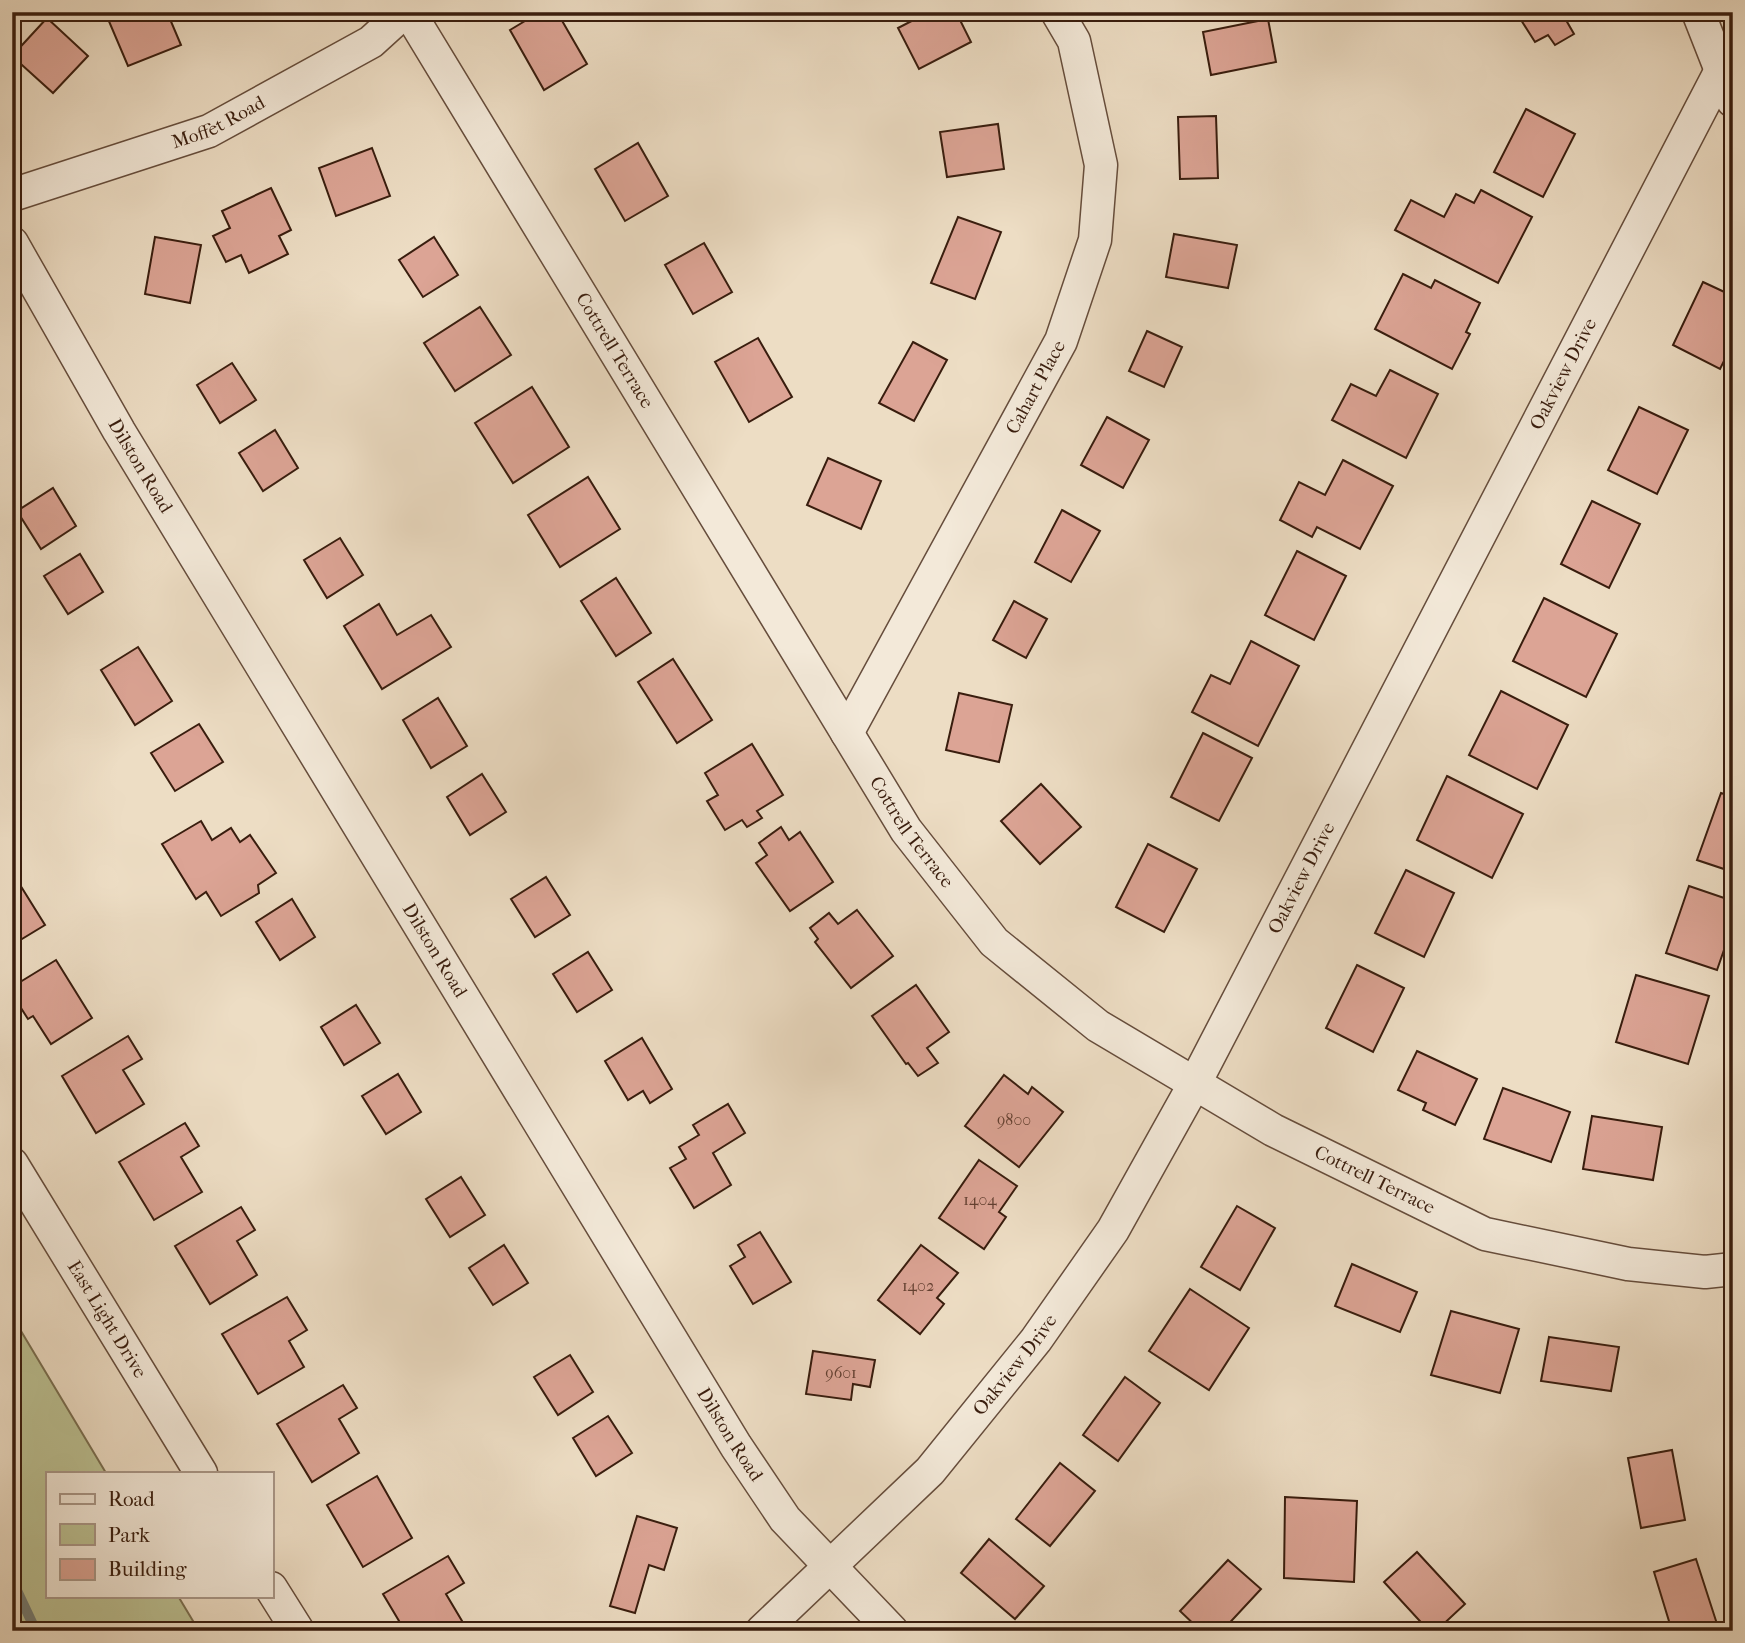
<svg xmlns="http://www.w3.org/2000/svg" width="1745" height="1643" viewBox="0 0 1745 1643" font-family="'IM FELL French Canon',serif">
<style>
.green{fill:#bbc092;stroke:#7a6e50;stroke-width:2}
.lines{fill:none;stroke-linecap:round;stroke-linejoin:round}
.stream{stroke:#737c75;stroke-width:10}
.building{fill:#dca495;stroke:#391d0e;stroke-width:2}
.street-casing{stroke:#664d3c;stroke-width:35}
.street{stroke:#f3e9d9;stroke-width:32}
.labels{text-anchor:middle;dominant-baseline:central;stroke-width:5;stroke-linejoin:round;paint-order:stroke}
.number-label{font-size:16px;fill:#623f30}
.street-label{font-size:19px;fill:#391d0e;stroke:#f3e9d9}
</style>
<rect width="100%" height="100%" fill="#edddc4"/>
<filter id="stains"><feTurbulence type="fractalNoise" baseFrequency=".00286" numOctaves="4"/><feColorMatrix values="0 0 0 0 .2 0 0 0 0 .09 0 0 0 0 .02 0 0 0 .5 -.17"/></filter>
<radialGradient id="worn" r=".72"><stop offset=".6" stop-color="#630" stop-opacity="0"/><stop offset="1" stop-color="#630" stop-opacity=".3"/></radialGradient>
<path class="green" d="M 12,1316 L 106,1473 L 47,1473 L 47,1596 L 178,1596 L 199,1631 L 12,1631 Z"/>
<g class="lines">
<path class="stream" d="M 12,1580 L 36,1631"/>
</g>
<g class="building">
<path d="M 125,12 L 167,12 L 181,45 L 128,66 L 108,19 Z"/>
<path d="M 540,12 L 557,12 L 587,64 L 544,90 L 510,30 Z"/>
<path d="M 929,12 L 956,12 L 971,42 L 919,69 L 898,28 Z"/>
<path d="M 1516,12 L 1568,12 L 1571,17 L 1566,20 L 1574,34 L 1555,45 L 1548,35 L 1535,42 Z"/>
<path d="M 47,18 L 88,56 L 53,93 L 12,56 Z"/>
<path d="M 1268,19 L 1276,62 L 1211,75 L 1203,32 Z"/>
<path d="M 1526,109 L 1575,134 L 1543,197 L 1494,172 Z"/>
<path d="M 1216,116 L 1218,178 L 1180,179 L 1178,117 Z"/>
<path d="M 998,124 L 1004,169 L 947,177 L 940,132 Z"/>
<path d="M 638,143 L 668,196 L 625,221 L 595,169 Z"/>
<path d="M 372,148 L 390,196 L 336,216 L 319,168 Z"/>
<path d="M 271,188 L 291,230 L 279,236 L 288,254 L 249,273 L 241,255 L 226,262 L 213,236 L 230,228 L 222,211 Z"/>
<path d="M 1481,190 L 1532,217 L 1498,283 L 1395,230 L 1411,200 L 1444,217 L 1456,194 L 1474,203 Z"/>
<path d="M 958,217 L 1001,232 L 975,299 L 931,283 Z"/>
<path d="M 1174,234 L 1237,245 L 1228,288 L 1166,277 Z"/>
<path d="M 155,237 L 201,245 L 190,303 L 145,294 Z"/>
<path d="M 434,237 L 458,275 L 423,297 L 399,260 Z"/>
<path d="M 704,243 L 732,292 L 693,314 L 665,265 Z"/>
<path d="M 1403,274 L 1431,288 L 1435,280 L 1480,303 L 1466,332 L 1470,334 L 1452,369 L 1375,329 Z"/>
<path d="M 1703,282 L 1733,296 L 1733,343 L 1720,369 L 1673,345 Z"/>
<path d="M 480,307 L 511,355 L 455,391 L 424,343 Z"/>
<path d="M 1147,331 L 1182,347 L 1164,387 L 1129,371 Z"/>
<path d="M 758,338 L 792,397 L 749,422 L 715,362 Z"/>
<path d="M 913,342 L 947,360 L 914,421 L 879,403 Z"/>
<path d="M 232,363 L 256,400 L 220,423 L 197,385 Z"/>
<path d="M 1390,370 L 1438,394 L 1406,458 L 1332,420 L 1351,384 L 1376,396 Z"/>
<path d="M 532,387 L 569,447 L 513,483 L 475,423 Z"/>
<path d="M 1639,407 L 1688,430 L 1657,494 L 1608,470 Z"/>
<path d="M 1107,417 L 1149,440 L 1123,488 L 1081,465 Z"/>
<path d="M 275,430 L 298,468 L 263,491 L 239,453 Z"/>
<path d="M 828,458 L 881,481 L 861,529 L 807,505 Z"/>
<path d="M 1343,460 L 1393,486 L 1360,549 L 1317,527 L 1312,537 L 1280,520 L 1299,482 L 1325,495 Z"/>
<path d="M 588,477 L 620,529 L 560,567 L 528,515 Z"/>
<path d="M 53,488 L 76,526 L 41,549 L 17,511 Z"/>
<path d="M 1592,501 L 1640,524 L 1609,588 L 1561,564 Z"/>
<path d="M 1062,510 L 1100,531 L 1071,582 L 1035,562 Z"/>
<path d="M 340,538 L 363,575 L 327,598 L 304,560 Z"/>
<path d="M 1297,551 L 1346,576 L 1314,640 L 1265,615 Z"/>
<path d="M 80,554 L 103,592 L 68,614 L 44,576 Z"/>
<path d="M 616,578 L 651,633 L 616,656 L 581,601 Z"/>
<path d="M 1544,598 L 1617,634 L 1586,697 L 1513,661 Z"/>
<path d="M 1014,601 L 1047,619 L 1026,658 L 993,640 Z"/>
<path d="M 379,604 L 397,635 L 431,615 L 451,647 L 382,689 L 344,626 Z"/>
<path d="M 1251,641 L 1299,666 L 1258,746 L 1192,712 L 1211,675 L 1230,684 Z"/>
<path d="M 138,647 L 172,701 L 135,725 L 101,670 Z"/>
<path d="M 673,659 L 712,720 L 677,743 L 638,682 Z"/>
<path d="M 1501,691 L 1568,725 L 1537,789 L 1469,755 Z"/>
<path d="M 959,693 L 1012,705 L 999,762 L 946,750 Z"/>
<path d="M 438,698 L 467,746 L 431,768 L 403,720 Z"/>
<path d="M 199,724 L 223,762 L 175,791 L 151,753 Z"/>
<path d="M 1203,733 L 1252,758 L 1219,821 L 1171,797 Z"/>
<path d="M 752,744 L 783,795 L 757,811 L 762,818 L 747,827 L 742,820 L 725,830 L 707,801 L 718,795 L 705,773 Z"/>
<path d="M 482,774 L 506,812 L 470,835 L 447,797 Z"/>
<path d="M 1447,776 L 1523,814 L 1492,878 L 1417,840 Z"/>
<path d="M 1041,784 L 1081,827 L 1040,864 L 1001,821 Z"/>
<path d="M 1721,793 L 1733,797 L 1733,872 L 1697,860 Z"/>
<path d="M 201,821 L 212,840 L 231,828 L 240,842 L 250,835 L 276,873 L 258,885 L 259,893 L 221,916 L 206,892 L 196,899 L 162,844 Z"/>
<path d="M 781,827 L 789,840 L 800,832 L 833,882 L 790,911 L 756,863 L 767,855 L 759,843 Z"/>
<path d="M 1148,844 L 1197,869 L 1164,932 L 1116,907 Z"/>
<path d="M 1406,870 L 1454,893 L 1424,957 L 1375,933 Z"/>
<path d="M 12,872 L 45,925 L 12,945 Z"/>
<path d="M 546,877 L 570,915 L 535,937 L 511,899 Z"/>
<path d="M 1689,886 L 1733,901 L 1733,924 L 1717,970 L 1666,953 Z"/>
<path d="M 292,899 L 315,937 L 280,960 L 256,922 Z"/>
<path d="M 857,910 L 893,956 L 851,988 L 815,942 L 818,939 L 810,928 L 829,913 L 838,924 Z"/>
<path d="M 588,952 L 612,990 L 577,1012 L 553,974 Z"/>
<path d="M 56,960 L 92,1018 L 51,1044 L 33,1016 L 28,1019 L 12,994 L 12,987 Z"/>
<path d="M 1357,965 L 1404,988 L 1373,1052 L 1326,1028 Z"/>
<path d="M 1636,975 L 1709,996 L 1688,1064 L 1616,1042 Z"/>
<path d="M 916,985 L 949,1032 L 927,1048 L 938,1063 L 918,1076 L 908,1063 L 906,1064 L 872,1016 Z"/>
<path d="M 356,1005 L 380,1043 L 344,1065 L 321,1027 Z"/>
<path d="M 128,1036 L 142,1059 L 123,1070 L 144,1104 L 96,1133 L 62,1076 Z"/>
<path d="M 642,1038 L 672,1089 L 650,1103 L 643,1091 L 628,1100 L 605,1061 Z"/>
<path d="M 1417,1051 L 1477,1079 L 1455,1125 L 1423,1110 L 1426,1103 L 1398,1090 Z"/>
<path d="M 398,1074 L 421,1112 L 386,1134 L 362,1096 Z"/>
<path d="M 1004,1075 L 1028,1094 L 1032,1087 L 1063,1112 L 1019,1167 L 965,1126 Z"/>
<path d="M 1503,1088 L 1570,1112 L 1551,1162 L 1484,1139 Z"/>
<path d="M 728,1104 L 745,1133 L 713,1153 L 731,1185 L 694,1208 L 670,1168 L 686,1159 L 679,1147 L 699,1135 L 693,1125 Z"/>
<path d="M 1592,1116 L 1662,1127 L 1653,1180 L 1583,1169 Z"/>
<path d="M 185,1123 L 199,1146 L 181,1157 L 202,1192 L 154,1220 L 119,1162 Z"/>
<path d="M 979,1160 L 1017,1186 L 999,1212 L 1006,1217 L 984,1249 L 939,1218 Z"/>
<path d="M 461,1177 L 485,1215 L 450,1237 L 426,1199 Z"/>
<path d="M 1237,1206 L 1275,1228 L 1240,1290 L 1201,1267 Z"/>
<path d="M 241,1207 L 255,1230 L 237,1241 L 257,1275 L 210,1304 L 175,1246 Z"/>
<path d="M 760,1232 L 791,1282 L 753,1304 L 730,1266 L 745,1257 L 738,1245 Z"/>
<path d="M 504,1245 L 528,1283 L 493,1305 L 469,1268 Z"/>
<path d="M 921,1245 L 958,1273 L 937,1298 L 944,1304 L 920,1334 L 878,1300 Z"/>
<path d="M 1352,1264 L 1417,1292 L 1400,1332 L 1335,1306 Z"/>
<path d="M 1190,1289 L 1249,1328 L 1209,1390 L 1149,1351 Z"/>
<path d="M 287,1297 L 307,1330 L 289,1341 L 304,1367 L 258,1394 L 222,1334 Z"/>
<path d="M 1451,1311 L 1519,1329 L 1500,1393 L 1431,1375 Z"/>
<path d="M 1549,1337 L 1619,1347 L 1611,1391 L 1541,1381 Z"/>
<path d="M 813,1351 L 875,1360 L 870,1387 L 853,1384 L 851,1400 L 806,1394 Z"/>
<path d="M 570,1355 L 593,1392 L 558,1415 L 534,1377 Z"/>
<path d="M 1125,1377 L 1160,1403 L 1118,1461 L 1083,1435 Z"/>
<path d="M 343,1385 L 357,1408 L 339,1419 L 359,1453 L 312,1482 L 277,1424 Z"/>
<path d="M 608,1416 L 632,1453 L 596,1476 L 573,1438 Z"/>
<path d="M 1672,1450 L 1685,1520 L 1641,1528 L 1628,1458 Z"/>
<path d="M 1060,1463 L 1095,1491 L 1050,1546 L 1016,1519 Z"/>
<path d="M 377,1476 L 412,1538 L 363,1567 L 327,1505 Z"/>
<path d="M 1285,1497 L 1357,1501 L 1354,1582 L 1284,1578 Z"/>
<path d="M 637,1516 L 677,1528 L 664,1570 L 649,1565 L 635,1613 L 610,1606 Z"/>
<path d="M 989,1539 L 1044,1586 L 1015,1619 L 961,1573 Z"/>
<path d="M 1417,1552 L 1465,1604 L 1436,1631 L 1429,1631 L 1384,1582 Z"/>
<path d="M 448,1556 L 464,1583 L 446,1594 L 465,1626 L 458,1631 L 405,1631 L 383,1594 Z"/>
<path d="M 1696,1559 L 1718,1627 L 1705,1631 L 1672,1631 L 1654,1572 Z"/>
<path d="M 1228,1560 L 1261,1589 L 1222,1631 L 1201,1631 L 1180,1611 Z"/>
</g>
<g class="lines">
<g class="street-casing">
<g id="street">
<path id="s1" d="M 409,12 L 906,830 L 994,942 L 1098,1026 L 1273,1130 L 1485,1234 L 1628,1264 L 1705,1272 L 1733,1269"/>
<path d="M 1698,12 L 1733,101"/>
<path id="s2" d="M 12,195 L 209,131 L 371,42 L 404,12"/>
<path id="s3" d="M 12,243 L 119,431 L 736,1446 L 785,1519 L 892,1631"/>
<path id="s4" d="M 847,733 L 1061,341 L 1095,240 L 1101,165 L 1074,41 L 1057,12"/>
<path id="s5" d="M 12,1164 L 201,1473"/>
<path d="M 271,1588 L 298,1631"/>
<path id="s6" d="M 762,1631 L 930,1471 L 1036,1340 L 1113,1230 L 1195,1083 L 1733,47"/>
</g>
</g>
<use href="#street" class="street"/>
</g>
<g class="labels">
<g class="number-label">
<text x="1014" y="1119">9800</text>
<text x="980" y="1199">1404</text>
<text x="918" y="1285">1402</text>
<text x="841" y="1372">9601</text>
</g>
<g class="street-label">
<text stroke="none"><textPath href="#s2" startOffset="219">Moffet Road</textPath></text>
<text stroke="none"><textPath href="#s1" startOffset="396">Cottrell Terrace</textPath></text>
<text stroke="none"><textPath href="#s6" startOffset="1502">Oakview Drive</textPath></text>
<text stroke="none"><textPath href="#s4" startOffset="394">Cahart Place</textPath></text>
<text stroke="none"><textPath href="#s3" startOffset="257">Dilston Road</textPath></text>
<text stroke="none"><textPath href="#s1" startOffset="962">Cottrell Terrace</textPath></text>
<text stroke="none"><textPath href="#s6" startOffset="934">Oakview Drive</textPath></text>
<text stroke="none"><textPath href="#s3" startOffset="824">Dilston Road</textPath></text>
<text stroke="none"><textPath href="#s1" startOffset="1550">Cottrell Terrace</textPath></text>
<text stroke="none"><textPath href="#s5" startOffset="182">East Light Drive</textPath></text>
<text stroke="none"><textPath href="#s6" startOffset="368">Oakview Drive</textPath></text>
<text stroke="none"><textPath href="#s3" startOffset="1391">Dilston Road</textPath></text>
</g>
</g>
<rect width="1745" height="1643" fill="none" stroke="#edddc4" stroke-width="42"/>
<rect x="14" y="14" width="1717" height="1615" fill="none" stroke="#391d0e" stroke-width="3.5"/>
<rect x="21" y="21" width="1703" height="1601" fill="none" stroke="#391d0e" stroke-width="2"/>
<rect x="46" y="1472" width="228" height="126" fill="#f3e9d9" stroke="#a99788" stroke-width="2"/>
<rect x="60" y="1494" width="35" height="10" fill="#f3e9d9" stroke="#a99788" stroke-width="2"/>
<text x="108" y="1506" font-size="21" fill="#391d0e">Road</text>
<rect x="60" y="1524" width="35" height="21" fill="#bbc092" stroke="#a99788" stroke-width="2"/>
<text x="108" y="1542" font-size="21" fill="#391d0e">Park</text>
<rect x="60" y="1559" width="35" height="21" fill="#dca495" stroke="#a99788" stroke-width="2"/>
<text x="108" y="1576" font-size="21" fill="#391d0e">Building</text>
<rect width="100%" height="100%" filter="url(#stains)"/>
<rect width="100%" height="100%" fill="url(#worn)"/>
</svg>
